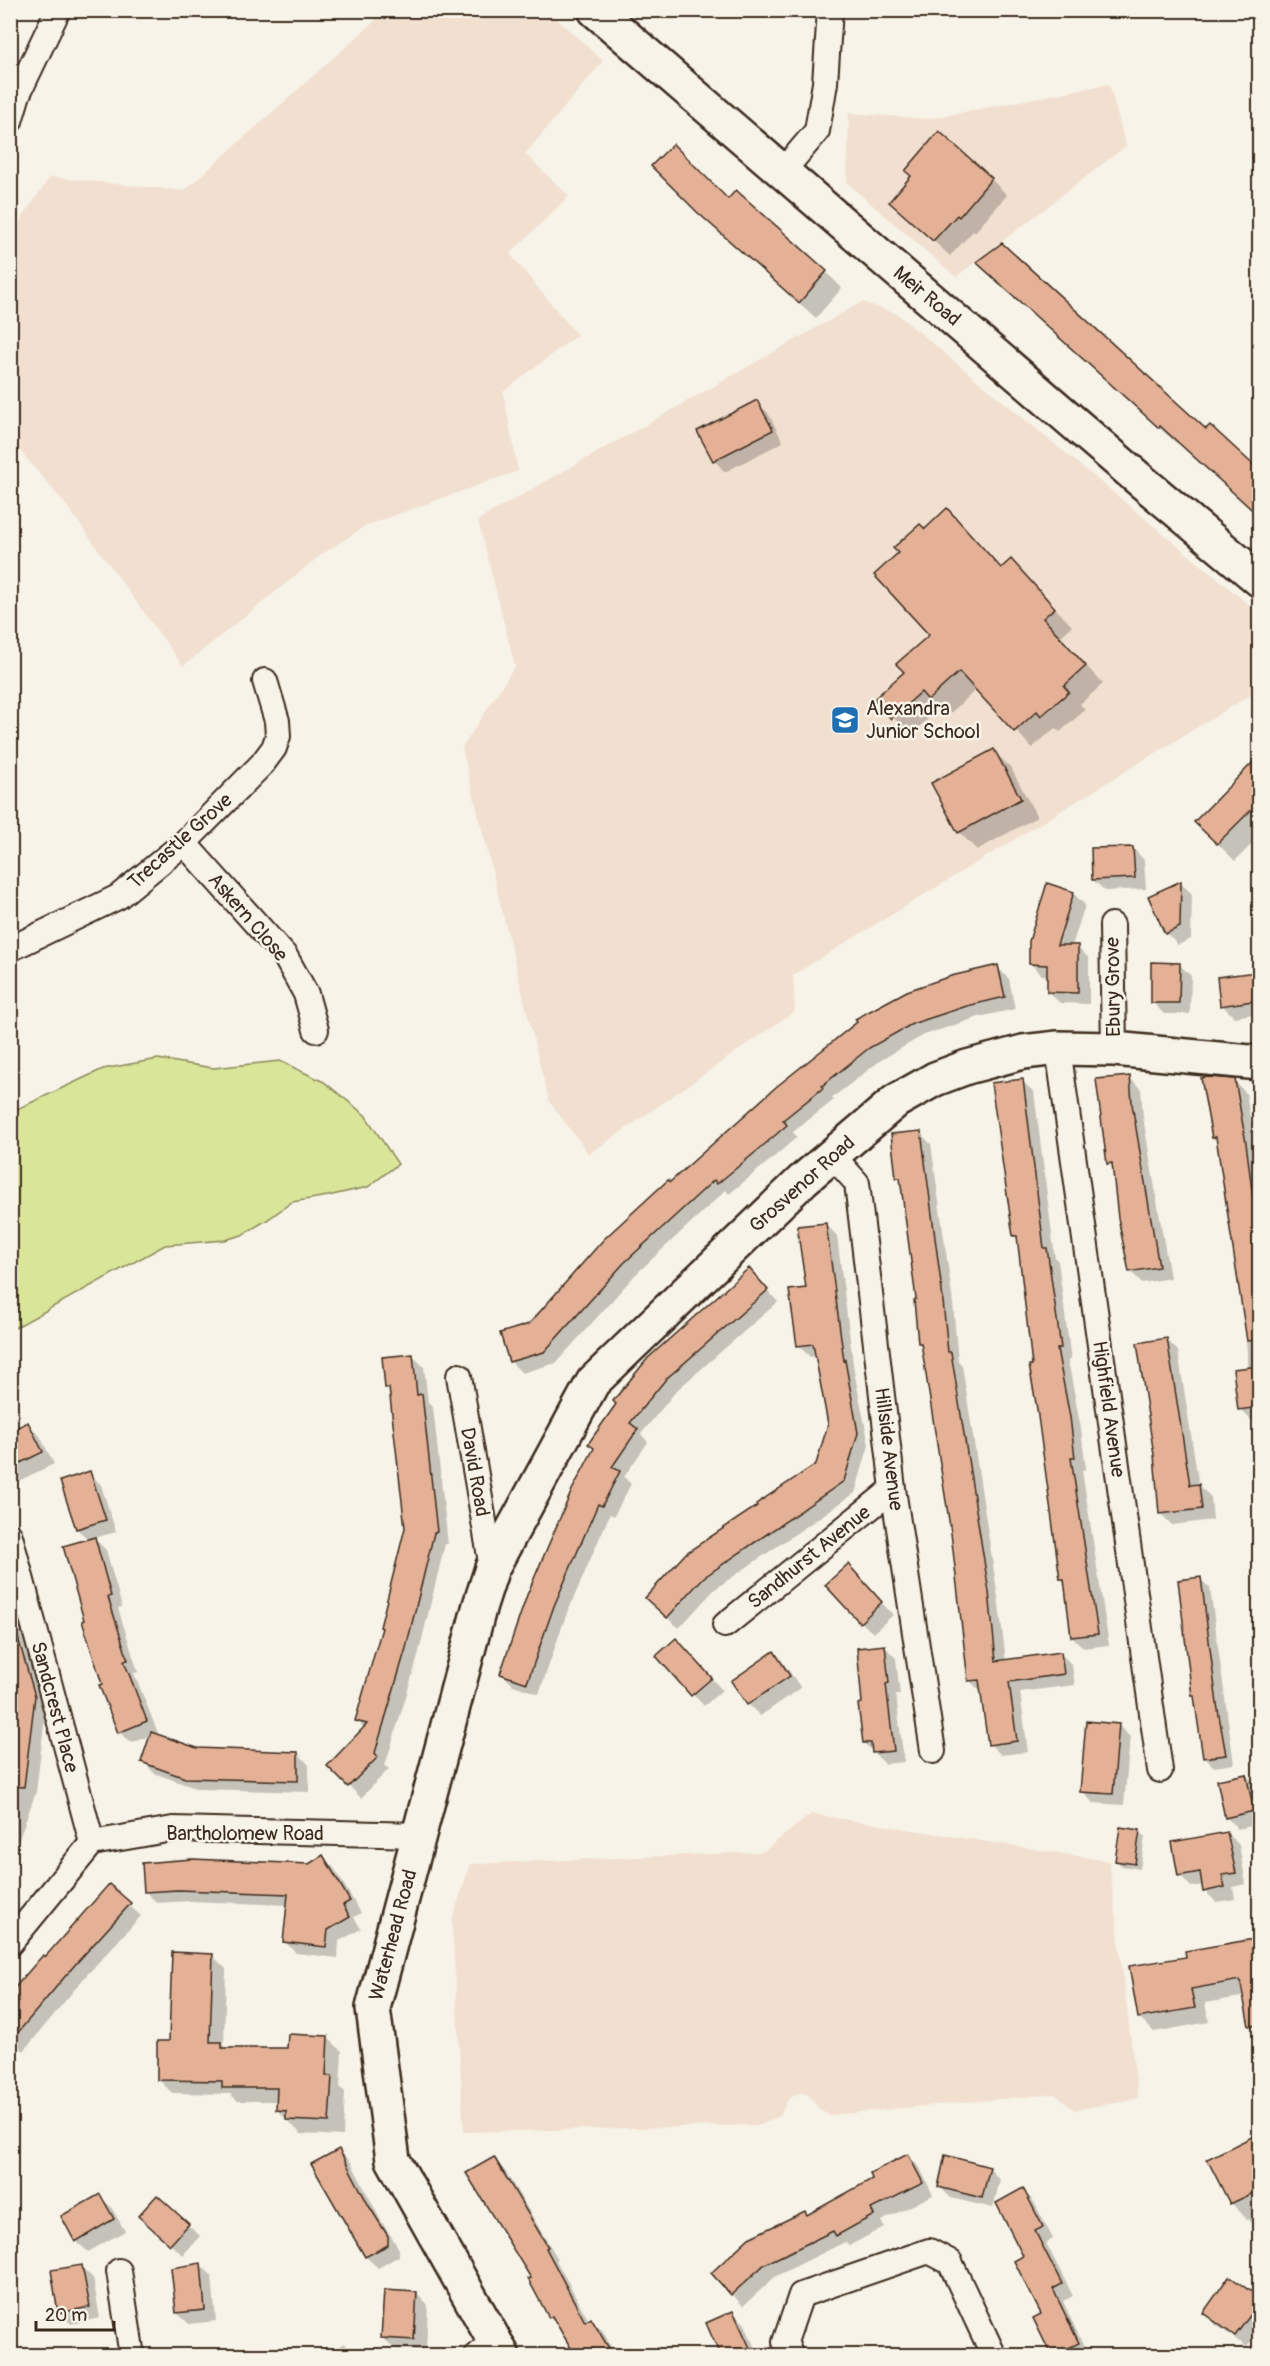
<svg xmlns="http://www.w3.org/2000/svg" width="1270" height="2366" viewBox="0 0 1270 2366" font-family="Pangolin,sans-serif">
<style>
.built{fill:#f1dfd0}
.green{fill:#d9e598;stroke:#8a885b;stroke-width:1.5}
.shadow{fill:#0003}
.building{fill:#e4b197;stroke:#3b2a1e;stroke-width:1.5}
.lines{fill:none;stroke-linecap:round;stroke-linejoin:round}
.street-casing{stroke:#3b2a1e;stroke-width:28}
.secondary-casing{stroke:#3b2a1e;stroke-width:38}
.street{stroke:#f7f3e8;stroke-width:24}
.secondary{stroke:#f7f3e8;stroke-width:33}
.labels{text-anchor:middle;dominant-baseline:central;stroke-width:5;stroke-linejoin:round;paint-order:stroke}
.street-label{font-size:20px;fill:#3b2a1e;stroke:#f7f3e8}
.poi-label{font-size:20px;fill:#3b2a1e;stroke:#f7f3e8;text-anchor:start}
</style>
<rect width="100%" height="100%" fill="#f7f3e8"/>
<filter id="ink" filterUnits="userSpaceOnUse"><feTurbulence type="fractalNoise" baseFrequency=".0167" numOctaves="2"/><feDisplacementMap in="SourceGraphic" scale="12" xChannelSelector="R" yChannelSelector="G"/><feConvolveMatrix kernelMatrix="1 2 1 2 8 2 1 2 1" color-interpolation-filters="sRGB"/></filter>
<g filter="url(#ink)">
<g class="built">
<path d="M 526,10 L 533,18 L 549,12 L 603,61 L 525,154 L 569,196 L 510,254 L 577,335 L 503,392 L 518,471 L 365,526 L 321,555 L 183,666 L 66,505 L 11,440 L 11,234 L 50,177 L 184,191 L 376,20 L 373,11 Z"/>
<path d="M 1109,84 L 1126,146 L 956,277 L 847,183 L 849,113 L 928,119 Z"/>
<path d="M 862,302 L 897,314 L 1259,613 L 1259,687 L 1255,692 L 793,975 L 795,1011 L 589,1154 L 549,1101 L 462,748 L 515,666 L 478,520 Z"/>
<path d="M 811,1814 L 1109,1861 L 1138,2098 L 1075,2110 L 1055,2094 L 829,2115 L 818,2108 L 808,2094 L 799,2093 L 788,2099 L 780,2116 L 761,2125 L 464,2132 L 452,1921 L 470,1864 L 763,1852 Z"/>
</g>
<path class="green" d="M 158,1059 L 213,1068 L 280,1061 L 324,1082 L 365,1115 L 398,1164 L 368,1187 L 328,1196 L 292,1202 L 267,1220 L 242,1235 L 225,1240 L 165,1245 L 11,1330 L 11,1112 L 103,1069 Z"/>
<g class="shadow">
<path d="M 653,166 L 728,201 L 826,272 L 842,288 L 816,318 L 715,228 Z"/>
<path d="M 913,177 L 991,179 L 1007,195 L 975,232 L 974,230 L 950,256 L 907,217 Z"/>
<path d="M 978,263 L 1260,475 L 1260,517 L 1178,441 L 1176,443 Z"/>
<path d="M 757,402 L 768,413 L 783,442 L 725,472 L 714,460 Z"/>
<path d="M 925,530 L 1002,569 L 1011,561 L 1072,626 L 1060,637 L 1103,684 L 1080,704 L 1085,710 L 1060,732 L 1055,728 L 1032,748 L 977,689 L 946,717 L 939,709 L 910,735 L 876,699 L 906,672 L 931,635 Z"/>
<path d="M 994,751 L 1011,768 L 1037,817 L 977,850 L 959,832 Z"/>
<path d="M 1260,757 L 1260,836 L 1235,861 L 1196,822 Z"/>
<path d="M 1133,848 L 1144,860 L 1146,889 L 1105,891 L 1093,880 Z"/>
<path d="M 1181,883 L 1192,894 L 1191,939 L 1178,945 L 1166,933 Z"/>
<path d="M 1073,893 L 1085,905 L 1072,946 L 1077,947 L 1089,958 L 1089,1004 L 1060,1003 L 1048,992 L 1048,976 L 1042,975 L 1031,964 Z"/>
<path d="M 1179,964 L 1191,976 L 1190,1014 L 1164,1014 L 1152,1002 Z"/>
<path d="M 997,967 L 1009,979 L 1015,1009 L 979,1017 L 924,1035 L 881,1060 L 832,1098 L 834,1100 L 793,1132 L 797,1137 L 768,1162 L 729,1194 L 726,1190 L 635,1275 L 556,1363 L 522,1373 L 511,1362 L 502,1334 L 529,1325 L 670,1184 L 777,1089 Z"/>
<path d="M 1260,973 L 1260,1013 L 1234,1017 L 1222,1005 L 1218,978 Z"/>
<path d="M 1129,1077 L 1141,1089 L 1143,1117 L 1170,1278 L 1142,1283 L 1131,1272 L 1114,1168 L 1109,1163 Z"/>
<path d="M 1022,1081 L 1034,1092 L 1055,1258 L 1058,1261 L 1071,1360 L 1068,1360 L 1081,1429 L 1086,1469 L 1082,1470 L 1109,1645 L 1084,1648 L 1072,1637 L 1066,1583 L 1061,1579 L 1019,1240 L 1014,1235 Z"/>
<path d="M 1234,1081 L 1246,1093 L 1260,1176 L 1260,1419 L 1251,1420 L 1240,1409 L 1248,1369 L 1244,1312 L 1218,1142 L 1214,1137 Z"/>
<path d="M 920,1133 L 931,1144 L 953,1303 L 958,1361 L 962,1365 L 999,1604 L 1006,1661 L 1061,1654 L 1072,1665 L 1075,1685 L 1020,1692 L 1028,1752 L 1001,1755 L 990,1744 L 981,1692 L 970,1681 L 952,1533 L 924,1347 L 919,1343 L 918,1301 L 902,1182 L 898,1178 Z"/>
<path d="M 826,1224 L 837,1236 L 854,1371 L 869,1445 L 855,1493 L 715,1589 L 679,1628 L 658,1610 L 760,1506 L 817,1465 L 829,1424 L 817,1356 L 810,1357 L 798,1345 L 807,1289 Z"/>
<path d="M 760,1282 L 778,1302 L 677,1390 L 641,1434 L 648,1442 L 624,1477 L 631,1484 L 614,1516 L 610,1514 L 565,1618 L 539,1694 L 513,1685 L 502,1674 L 595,1449 L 590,1444 Z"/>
<path d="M 1167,1340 L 1178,1351 L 1199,1486 L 1211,1497 L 1213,1520 L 1172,1525 L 1161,1514 Z"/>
<path d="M 413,1356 L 424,1367 L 428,1402 L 433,1407 L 448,1544 L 445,1544 L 417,1660 L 385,1766 L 389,1769 L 361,1798 L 329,1766 L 365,1729 L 356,1720 L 384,1629 L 407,1528 L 391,1392 L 386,1388 Z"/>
<path d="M 28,1424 L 40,1436 L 54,1464 L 10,1485 L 10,1433 Z"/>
<path d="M 90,1473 L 101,1485 L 116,1532 L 94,1538 L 106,1550 L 122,1607 L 118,1608 L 138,1672 L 134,1673 L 158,1733 L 153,1734 L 196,1750 L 298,1753 L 309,1765 L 309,1792 L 198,1789 L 154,1773 L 143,1761 L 152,1735 L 131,1743 L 119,1732 L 86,1621 L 89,1540 L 77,1529 Z"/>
<path d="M 859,1578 L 893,1615 L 873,1633 L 861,1622 Z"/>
<path d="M 1200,1579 L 1210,1588 L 1234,1764 L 1214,1767 L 1205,1758 L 1196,1697 Z"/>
<path d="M 10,1583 L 46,1708 L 36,1792 L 10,1864 Z"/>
<path d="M 885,1647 L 896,1658 L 900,1695 L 896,1695 L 904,1762 L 885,1764 L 864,1743 Z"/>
<path d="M 688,1651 L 722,1690 L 704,1706 L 658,1656 Z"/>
<path d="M 774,1653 L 785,1665 L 801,1688 L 760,1716 L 748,1704 Z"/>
<path d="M 1119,1726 L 1130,1737 L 1124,1805 L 1093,1803 L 1082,1791 Z"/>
<path d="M 1246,1775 L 1258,1787 L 1260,1824 L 1238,1829 L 1226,1817 Z"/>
<path d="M 1139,1832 L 1145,1837 L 1140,1869 L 1122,1866 L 1116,1861 Z"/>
<path d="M 1227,1833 L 1239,1845 L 1246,1884 L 1233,1887 L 1235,1899 L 1216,1902 L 1205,1891 L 1203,1885 L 1191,1887 L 1180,1875 Z"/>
<path d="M 323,1857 L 334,1868 L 361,1913 L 354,1917 L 361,1929 L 339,1941 L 338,1958 L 296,1953 L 285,1942 L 288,1905 L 191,1901 L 157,1903 L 146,1892 L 309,1865 Z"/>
<path d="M 109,1887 L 141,1916 L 84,1978 L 24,2051 L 10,2039 L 46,1959 Z"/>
<path d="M 1258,1940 L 1247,1996 L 1205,2003 L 1209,2022 L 1154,2032 L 1139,2017 L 1187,1958 Z"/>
<path d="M 212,1955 L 226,1969 L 224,2045 L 228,2050 L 288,2049 L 328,2038 L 342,2051 L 340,2087 L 345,2092 L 343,2136 L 301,2134 L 277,2110 L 278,2101 L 238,2101 L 230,2094 L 172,2093 L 158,2079 L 170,2043 Z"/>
<path d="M 1260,2135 L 1260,2224 L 1255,2227 L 1232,2204 L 1209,2160 Z"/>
<path d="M 339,2151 L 351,2162 L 380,2219 L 399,2249 L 399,2256 L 378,2268 L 366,2257 L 339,2207 Z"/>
<path d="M 908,2156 L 920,2168 L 933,2195 L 881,2221 L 884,2227 L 849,2246 L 845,2242 L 776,2276 L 743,2306 L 713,2273 L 874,2179 Z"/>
<path d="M 494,2159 L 505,2171 L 558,2259 L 556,2260 L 589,2321 L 591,2320 L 603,2331 L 616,2356 L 576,2356 L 559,2326 L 550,2317 L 533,2279 Z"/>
<path d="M 989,2168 L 1000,2180 L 993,2208 L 951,2198 L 939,2186 Z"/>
<path d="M 1023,2190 L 1034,2202 L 1053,2239 L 1046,2243 L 1073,2296 L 1063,2301 L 1088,2356 L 1053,2356 L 1035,2319 L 1043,2315 L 1025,2257 Z"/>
<path d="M 99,2196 L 111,2207 L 125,2231 L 88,2252 L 76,2241 Z"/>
<path d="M 188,2225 L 200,2236 L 183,2255 L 151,2228 Z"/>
<path d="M 200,2264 L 212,2276 L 216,2321 L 189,2324 L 177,2313 Z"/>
<path d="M 81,2267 L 93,2278 L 100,2318 L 71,2324 L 60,2312 Z"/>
<path d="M 417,2293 L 428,2305 L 426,2351 L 395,2349 L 383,2338 Z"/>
<path d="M 1260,2299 L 1260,2329 L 1247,2347 L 1216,2325 L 1205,2313 Z"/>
<path d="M 733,2312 L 745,2324 L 758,2356 L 721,2356 L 708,2324 Z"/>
<path d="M 344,2343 L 356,2356 L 325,2356 Z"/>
<path d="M 76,2346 L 85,2356 L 61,2356 Z"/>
</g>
<g class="building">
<path d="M 939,131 L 992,178 L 959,217 L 957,215 L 933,241 L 889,202 L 911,176 L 905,171 Z"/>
<path d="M 673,144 L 728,199 L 736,190 L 827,271 L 799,303 L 697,212 L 651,166 Z"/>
<path d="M 1002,243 L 1206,429 L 1210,425 L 1260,471 L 1260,517 L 1160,426 L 1159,428 L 976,262 Z"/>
<path d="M 757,400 L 773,430 L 713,461 L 697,431 Z"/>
<path d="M 947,508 L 1001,568 L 1011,559 L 1055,608 L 1043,618 L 1086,666 L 1064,686 L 1069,692 L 1041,716 L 1037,711 L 1014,732 L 959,672 L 928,700 L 921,692 L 891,719 L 874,699 L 904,672 L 896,664 L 929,635 L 874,575 L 898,553 L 893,548 L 920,524 L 925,529 Z"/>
<path d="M 994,749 L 1021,799 L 958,833 L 931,783 Z"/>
<path d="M 1260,755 L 1260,801 L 1217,844 L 1194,822 Z"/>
<path d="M 1133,847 L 1135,878 L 1092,880 L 1091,848 Z"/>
<path d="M 1181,881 L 1180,927 L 1165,934 L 1148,896 Z"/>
<path d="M 1047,883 L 1074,892 L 1057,945 L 1078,945 L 1078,993 L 1047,992 L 1047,965 L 1029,964 L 1029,941 Z"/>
<path d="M 1151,962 L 1180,963 L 1179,1003 L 1151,1003 Z"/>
<path d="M 998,965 L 1005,997 L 967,1006 L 912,1024 L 869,1048 L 822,1086 L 823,1088 L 783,1120 L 787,1125 L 757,1151 L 717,1184 L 714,1180 L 624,1263 L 544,1352 L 509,1362 L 500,1333 L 529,1324 L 604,1239 L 668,1180 L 670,1182 L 776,1087 L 857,1022 L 855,1019 L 907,991 L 951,976 Z"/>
<path d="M 1256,972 L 1259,1000 L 1220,1006 L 1217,977 Z"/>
<path d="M 1130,1076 L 1132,1104 L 1159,1267 L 1129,1272 L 1118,1218 L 1112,1163 L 1107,1164 L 1096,1079 Z"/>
<path d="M 1207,1077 L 1235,1079 L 1246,1143 L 1253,1198 L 1255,1197 L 1260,1227 L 1260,1340 L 1247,1341 L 1216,1137 L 1212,1138 L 1201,1078 Z"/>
<path d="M 1023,1079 L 1044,1248 L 1047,1248 L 1061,1348 L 1057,1349 L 1070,1417 L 1075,1458 L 1071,1458 L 1098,1634 L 1071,1637 L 1064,1579 L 1060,1579 L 1037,1409 L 1029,1365 L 1032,1365 L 1017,1236 L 1013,1236 L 991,1083 Z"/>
<path d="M 921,1131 L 942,1291 L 948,1352 L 951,1352 L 989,1592 L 996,1661 L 1061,1652 L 1064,1674 L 1009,1682 L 1017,1741 L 988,1745 L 979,1680 L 968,1681 L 951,1533 L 921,1343 L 918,1343 L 914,1300 L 916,1299 L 900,1178 L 896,1178 L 891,1134 Z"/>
<path d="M 826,1223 L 844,1361 L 845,1360 L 858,1433 L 844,1481 L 703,1578 L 667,1618 L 645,1598 L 686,1553 L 757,1506 L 756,1504 L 816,1464 L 828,1424 L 813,1344 L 797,1346 L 789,1290 L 806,1288 L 797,1226 Z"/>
<path d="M 749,1268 L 768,1290 L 666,1379 L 630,1423 L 638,1429 L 612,1467 L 620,1471 L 602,1506 L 598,1504 L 554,1606 L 527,1683 L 500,1674 L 527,1595 L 572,1490 L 594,1448 L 588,1444 L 616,1404 L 613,1401 L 648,1358 Z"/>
<path d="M 1167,1338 L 1190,1485 L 1199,1484 L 1202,1509 L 1159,1514 L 1154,1455 L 1137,1343 Z"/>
<path d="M 413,1354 L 417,1395 L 422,1394 L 437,1532 L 434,1533 L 406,1648 L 375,1753 L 378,1757 L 348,1787 L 327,1766 L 367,1724 L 355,1721 L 382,1628 L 380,1627 L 405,1528 L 389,1388 L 385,1388 L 382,1357 Z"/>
<path d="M 1260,1366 L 1260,1407 L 1238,1410 L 1233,1369 Z"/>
<path d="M 28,1422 L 43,1452 L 10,1468 L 10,1431 Z"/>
<path d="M 90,1471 L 106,1520 L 76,1529 L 60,1481 Z"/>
<path d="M 95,1537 L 111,1596 L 108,1597 L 128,1660 L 124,1661 L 147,1721 L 118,1733 L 99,1685 L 102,1684 L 82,1621 L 84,1620 L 63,1546 Z"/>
<path d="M 848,1564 L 882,1602 L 860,1623 L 825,1585 Z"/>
<path d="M 1201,1577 L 1217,1704 L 1226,1755 L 1203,1758 L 1194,1696 L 1192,1696 L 1178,1580 Z"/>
<path d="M 10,1631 L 16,1631 L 35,1696 L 24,1787 L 10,1786 Z"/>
<path d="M 676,1638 L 712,1678 L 691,1696 L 656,1656 Z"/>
<path d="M 885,1645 L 889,1683 L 886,1684 L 894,1751 L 872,1753 L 871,1743 L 863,1743 L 858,1704 L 862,1703 L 857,1648 Z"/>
<path d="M 774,1651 L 790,1676 L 747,1705 L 731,1681 Z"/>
<path d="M 1086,1721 L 1119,1724 L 1113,1794 L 1080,1792 Z"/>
<path d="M 151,1732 L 197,1748 L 298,1752 L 298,1781 L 185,1778 L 141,1762 Z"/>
<path d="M 1246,1774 L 1254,1811 L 1225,1818 L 1217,1780 Z"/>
<path d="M 1120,1827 L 1140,1830 L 1135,1864 L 1115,1861 Z"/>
<path d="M 1227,1832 L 1236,1873 L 1222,1875 L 1225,1887 L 1203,1892 L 1200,1872 L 1178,1876 L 1172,1842 Z"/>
<path d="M 323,1855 L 350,1901 L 343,1905 L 350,1917 L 328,1930 L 326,1947 L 283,1942 L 288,1894 L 178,1890 L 144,1892 L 142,1863 L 192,1859 L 309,1864 Z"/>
<path d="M 109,1884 L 131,1903 L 73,1967 L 10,2042 L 10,1993 L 43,1955 L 45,1957 Z"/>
<path d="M 1260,1938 L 1260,2025 L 1249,2026 L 1240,1980 L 1191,1989 L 1195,2008 L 1138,2018 L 1129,1966 L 1186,1957 L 1185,1951 Z"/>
<path d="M 172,1952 L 213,1954 L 210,2042 L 222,2042 L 222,2048 L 287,2048 L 288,2034 L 328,2036 L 326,2076 L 332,2076 L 329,2122 L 286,2120 L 286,2111 L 276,2110 L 277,2088 L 222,2088 L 222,2081 L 157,2080 L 157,2041 L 169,2041 Z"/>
<path d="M 1260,2133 L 1260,2190 L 1230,2204 L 1207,2159 Z"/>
<path d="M 339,2149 L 369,2206 L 388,2236 L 388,2245 L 365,2257 L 311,2164 Z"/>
<path d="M 908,2154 L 923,2183 L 871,2209 L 874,2215 L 836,2236 L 833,2231 L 765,2264 L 731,2295 L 711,2273 L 749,2238 L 805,2211 L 807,2215 L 872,2179 L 870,2173 Z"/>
<path d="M 945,2155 L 990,2167 L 982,2198 L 938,2187 Z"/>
<path d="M 494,2157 L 548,2247 L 546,2248 L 585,2322 L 591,2318 L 613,2355 L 575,2355 L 552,2316 L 549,2318 L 528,2279 L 531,2278 L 466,2173 Z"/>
<path d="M 1023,2188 L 1043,2227 L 1035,2231 L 1062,2284 L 1053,2289 L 1079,2343 L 1054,2355 L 1051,2355 L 1033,2318 L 1041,2314 L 1014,2261 L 1023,2256 L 996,2203 Z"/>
<path d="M 100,2194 L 114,2219 L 75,2242 L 61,2216 Z"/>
<path d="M 157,2195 L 189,2224 L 170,2245 L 138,2216 Z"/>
<path d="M 201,2263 L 205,2310 L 176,2313 L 171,2268 Z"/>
<path d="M 82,2265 L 90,2307 L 58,2313 L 51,2270 Z"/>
<path d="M 1229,2276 L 1260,2298 L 1260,2302 L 1235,2336 L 1203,2313 Z"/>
<path d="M 384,2290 L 417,2292 L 414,2340 L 381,2338 Z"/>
<path d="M 733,2311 L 751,2350 L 739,2355 L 720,2355 L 706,2323 Z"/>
</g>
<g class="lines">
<g class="street-casing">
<g id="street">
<path d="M 10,121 L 18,94 L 58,10"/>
<path d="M 783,171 L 817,131 L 825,83 L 830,10"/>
<path d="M 184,843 L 285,956 L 306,994 L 316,1030"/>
<path d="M 1112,925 L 1114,1049"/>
<path d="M 10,949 L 118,897 L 184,843 L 262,764 L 274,748 L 278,736 L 277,721 L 265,681"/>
<path d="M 1058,1048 L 1160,1770"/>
<path d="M 832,1155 L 857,1183 L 893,1489 L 933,1751"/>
<path d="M 459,1376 L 492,1568"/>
<path d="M 10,1536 L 92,1843"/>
<path d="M 725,1625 L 893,1489"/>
<path d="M 10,1943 L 92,1843 L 173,1829 L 419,1835"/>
<path d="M 119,2271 L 132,2356"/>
<path d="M 476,2356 L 496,2342"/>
<path d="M 791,2356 L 785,2342 L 801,2295 L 929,2251 L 950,2262 L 994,2356"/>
</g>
</g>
<g class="secondary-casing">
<g id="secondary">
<path d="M 595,10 L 1139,479 L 1260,580"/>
<path d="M 503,2356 L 393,2160 L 373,2008 L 480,1605 L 492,1568 L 593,1382 L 803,1180 L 896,1101 L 935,1079 L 967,1067 L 1023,1052 L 1058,1048 L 1114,1049 L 1260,1063"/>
</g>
</g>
<use href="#street" class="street"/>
<use href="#secondary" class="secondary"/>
</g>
</g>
<defs>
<g id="school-square" transform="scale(1.5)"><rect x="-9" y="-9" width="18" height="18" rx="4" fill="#1f6fb2" stroke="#f7f3e8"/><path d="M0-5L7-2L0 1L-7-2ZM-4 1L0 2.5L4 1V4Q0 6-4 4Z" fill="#fff"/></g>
</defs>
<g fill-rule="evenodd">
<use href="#school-square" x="845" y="720"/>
</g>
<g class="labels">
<g class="street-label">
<text transform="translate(927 296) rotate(40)">Meir Road</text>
<text transform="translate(180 841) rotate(-42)">Trecastle Grove</text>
<text transform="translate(248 917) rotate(49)">Askern Close</text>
<text transform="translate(1113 987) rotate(-91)">Ebury Grove</text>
<text transform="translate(802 1184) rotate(-42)">Grosvenor Road</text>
<text transform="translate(1109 1409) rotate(82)">Highfield Avenue</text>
<text transform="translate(889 1449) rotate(83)">Hillside Avenue</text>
<text transform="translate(475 1472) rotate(80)">David Road</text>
<text transform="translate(809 1557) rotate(-39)">Sandhurst Avenue</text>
<text transform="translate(55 1707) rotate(75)">Sandcrest Place</text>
<text x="245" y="1833">Bartholomew Road</text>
<text transform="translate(393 1935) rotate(-75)">Waterhead Road</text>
</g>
<g class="poi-label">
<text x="866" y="708">Alexandra<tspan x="866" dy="23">Junior School</tspan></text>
</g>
</g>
<rect width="1270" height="2366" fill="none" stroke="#f7f3e8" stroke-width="36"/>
<rect x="18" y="18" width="1234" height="2330" fill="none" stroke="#3b2a1e" stroke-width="2" filter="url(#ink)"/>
<path d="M36 2321v9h78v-9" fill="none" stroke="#3b2a1e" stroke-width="3"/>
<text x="45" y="2321" font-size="18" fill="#3b2a1e" stroke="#f7f3e8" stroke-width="4.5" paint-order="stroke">20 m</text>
</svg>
